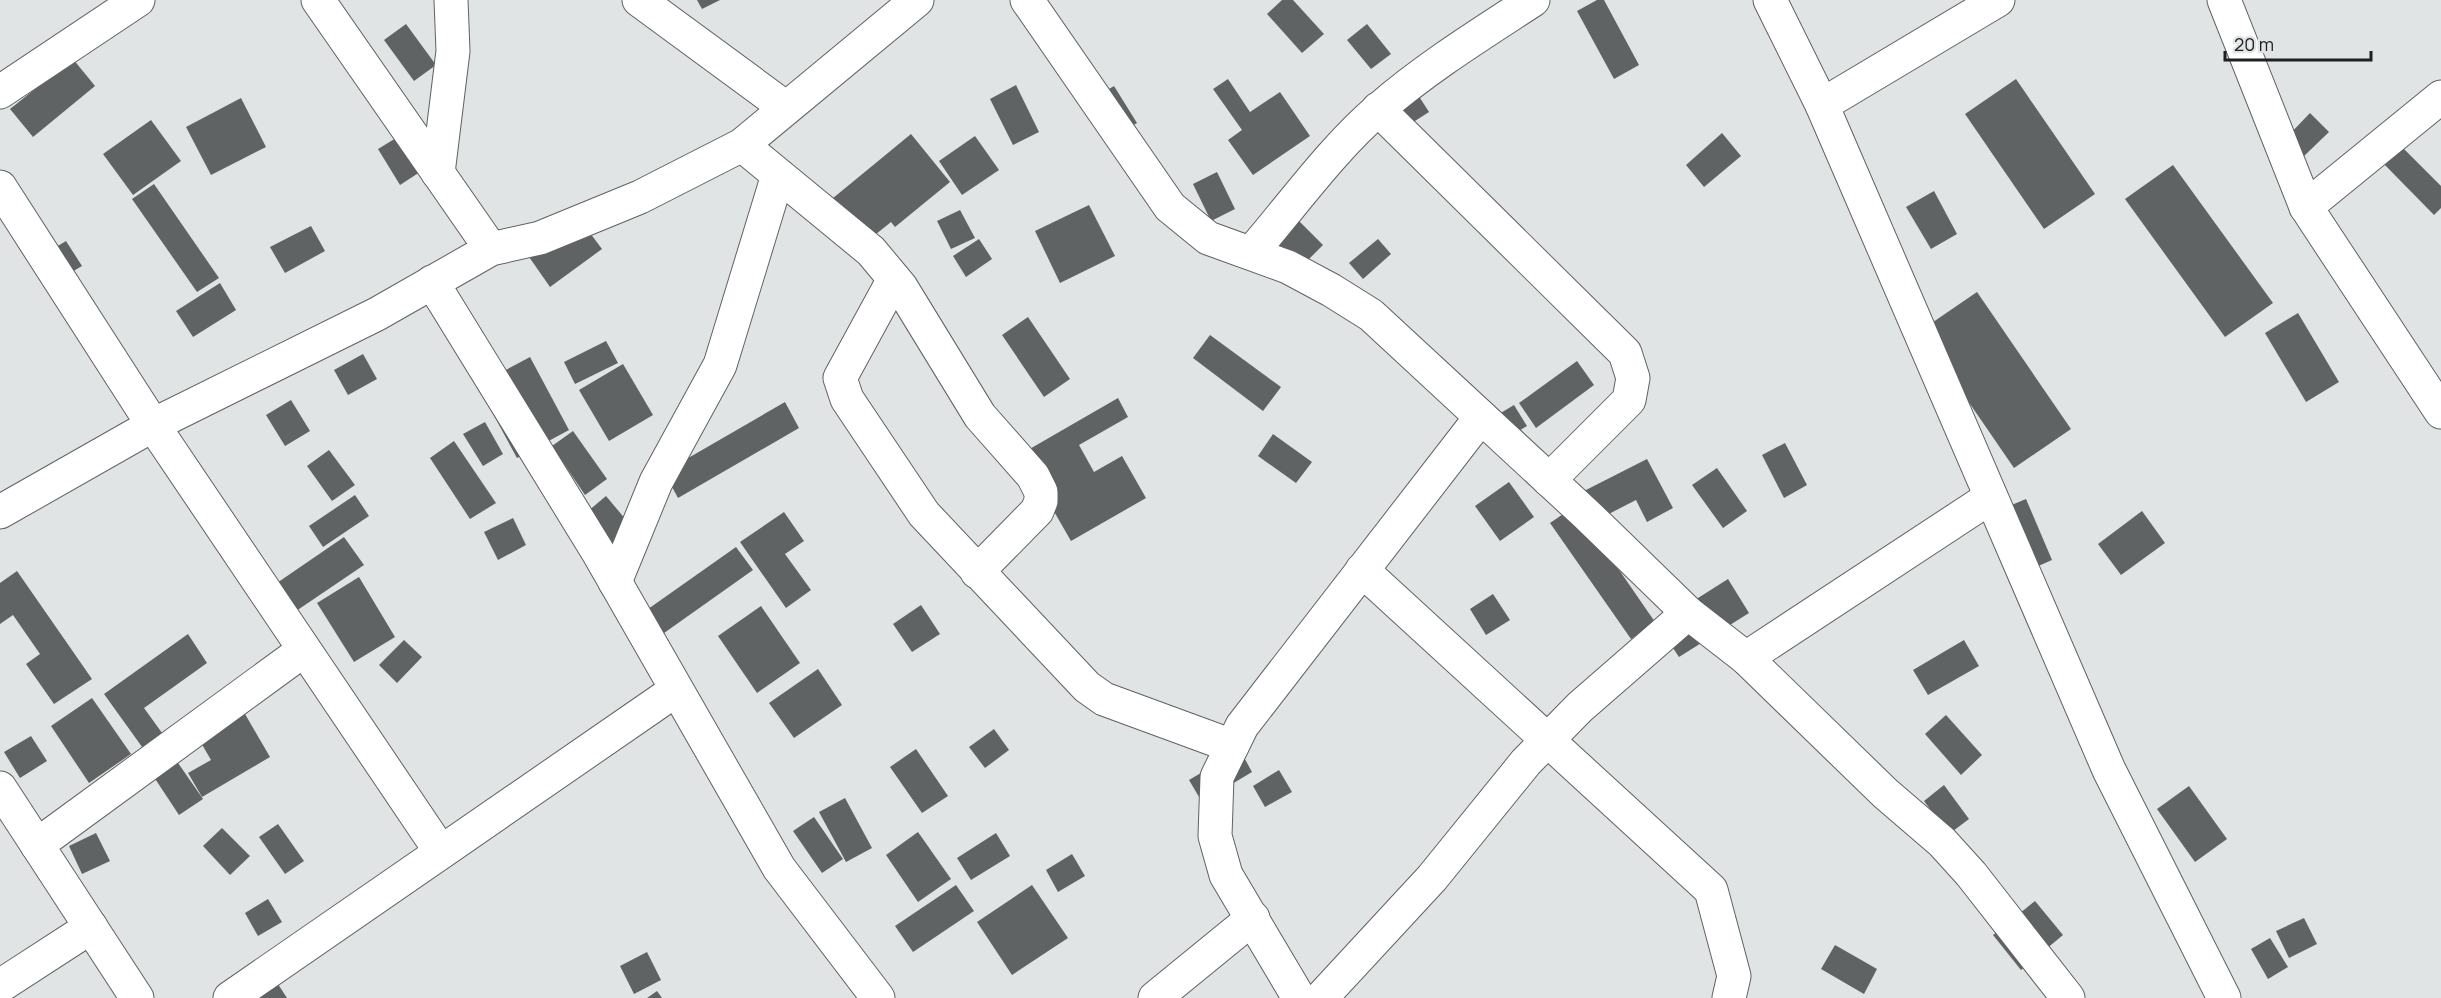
<svg xmlns="http://www.w3.org/2000/svg" width="2441" height="998" viewBox="0 0 2441 998" font-family="Manrope,sans-serif">
<style>
.building{fill:#606364}
.lines{fill:none;stroke-linecap:round;stroke-linejoin:round}
.street-casing{stroke:#5f6263;stroke-width:35}
.street{stroke:#fff;stroke-width:33}
</style>
<rect width="100%" height="100%" fill="#e0e4e5"/>
<g class="building">
<path d="M 697,0 L 720,0 L 702,9 Z"/>
<path d="M 1282,0 L 1293,0 L 1324,34 L 1302,53 L 1267,14 Z"/>
<path d="M 1597,0 L 1604,0 L 1639,65 L 1614,79 L 1577,11 Z"/>
<path d="M 406,24 L 436,65 L 414,81 L 384,40 Z"/>
<path d="M 1367,24 L 1391,54 L 1371,69 L 1347,40 Z"/>
<path d="M 73,59 L 95,86 L 33,137 L 10,109 Z"/>
<path d="M 1228,79 L 1250,112 L 1280,92 L 1310,136 L 1253,175 L 1228,140 L 1242,130 L 1213,89 Z"/>
<path d="M 2016,79 L 2095,194 L 2044,229 L 1965,114 Z"/>
<path d="M 1016,85 L 1039,132 L 1013,145 L 990,99 Z"/>
<path d="M 1114,86 L 1137,123 L 1113,137 L 1091,100 Z"/>
<path d="M 1413,87 L 1429,112 L 1404,128 L 1388,104 Z"/>
<path d="M 241,98 L 266,147 L 211,175 L 186,127 Z"/>
<path d="M 2310,113 L 2329,132 L 2302,158 L 2283,141 Z"/>
<path d="M 151,120 L 181,161 L 133,195 L 103,154 Z"/>
<path d="M 1722,133 L 1741,156 L 1704,187 L 1686,165 Z"/>
<path d="M 911,134 L 950,182 L 895,227 L 891,222 L 855,251 L 821,208 Z"/>
<path d="M 401,135 L 423,170 L 400,185 L 378,149 Z"/>
<path d="M 975,136 L 999,170 L 962,195 L 939,161 Z"/>
<path d="M 2401,146 L 2441,186 L 2441,208 L 2434,215 L 2383,163 Z"/>
<path d="M 2173,165 L 2273,303 L 2225,337 L 2125,199 Z"/>
<path d="M 1217,172 L 1235,209 L 1211,221 L 1193,184 Z"/>
<path d="M 154,184 L 219,278 L 197,292 L 132,199 Z"/>
<path d="M 1934,191 L 1957,234 L 1931,249 L 1906,207 Z"/>
<path d="M 1089,205 L 1115,256 L 1060,283 L 1035,231 Z"/>
<path d="M 960,210 L 975,238 L 951,249 L 937,221 Z"/>
<path d="M 578,217 L 602,249 L 550,287 L 527,254 Z"/>
<path d="M 1298,220 L 1323,245 L 1301,267 L 1275,242 Z"/>
<path d="M 311,226 L 325,251 L 285,273 L 270,247 Z"/>
<path d="M 979,239 L 992,259 L 966,277 L 953,256 Z"/>
<path d="M 1378,239 L 1391,254 L 1363,279 L 1349,263 Z"/>
<path d="M 66,241 L 82,266 L 53,283 L 38,258 Z"/>
<path d="M 220,283 L 236,310 L 193,337 L 176,311 Z"/>
<path d="M 1977,292 L 2071,429 L 2014,468 L 1920,331 Z"/>
<path d="M 2298,313 L 2339,382 L 2306,402 L 2265,333 Z"/>
<path d="M 1028,317 L 1070,379 L 1044,397 L 1002,335 Z"/>
<path d="M 1210,335 L 1281,387 L 1263,411 L 1193,358 Z"/>
<path d="M 606,341 L 618,363 L 575,384 L 564,362 Z"/>
<path d="M 363,354 L 377,379 L 348,395 L 334,370 Z"/>
<path d="M 530,357 L 569,430 L 517,458 L 492,412 L 517,398 L 502,372 Z"/>
<path d="M 1577,361 L 1594,385 L 1536,428 L 1519,403 Z"/>
<path d="M 623,364 L 653,415 L 609,441 L 579,390 Z"/>
<path d="M 1118,398 L 1128,417 L 1079,445 L 1094,472 L 1122,456 L 1146,498 L 1071,541 L 1021,454 Z"/>
<path d="M 291,400 L 310,431 L 285,446 L 266,415 Z"/>
<path d="M 785,402 L 799,428 L 678,498 L 664,472 Z"/>
<path d="M 1514,405 L 1527,426 L 1498,444 L 1484,423 Z"/>
<path d="M 485,422 L 503,454 L 483,466 L 463,434 Z"/>
<path d="M 573,431 L 607,479 L 585,495 L 552,446 Z"/>
<path d="M 1273,434 L 1312,462 L 1296,483 L 1258,456 Z"/>
<path d="M 454,441 L 496,503 L 470,519 L 430,458 Z"/>
<path d="M 1785,443 L 1807,485 L 1784,498 L 1762,455 Z"/>
<path d="M 329,450 L 355,485 L 332,501 L 307,466 Z"/>
<path d="M 1647,459 L 1673,508 L 1647,522 L 1636,500 L 1599,519 L 1584,491 Z"/>
<path d="M 1717,468 L 1747,511 L 1723,528 L 1692,485 Z"/>
<path d="M 1509,482 L 1534,517 L 1500,541 L 1475,506 Z"/>
<path d="M 355,495 L 369,516 L 323,547 L 309,526 Z"/>
<path d="M 606,496 L 632,527 L 593,558 L 568,528 Z"/>
<path d="M 2026,499 L 2052,560 L 2011,578 L 1985,516 Z"/>
<path d="M 1575,506 L 1655,622 L 1631,639 L 1550,523 Z"/>
<path d="M 2142,511 L 2165,543 L 2121,575 L 2098,544 Z"/>
<path d="M 784,512 L 804,541 L 785,554 L 811,590 L 786,608 L 740,542 Z"/>
<path d="M 513,518 L 526,545 L 498,560 L 484,532 Z"/>
<path d="M 344,537 L 364,565 L 271,628 L 252,600 Z"/>
<path d="M 736,547 L 753,570 L 657,638 L 641,614 Z"/>
<path d="M 17,571 L 92,679 L 54,704 L 26,664 L 40,654 L 13,615 L 0,624 L 0,583 Z"/>
<path d="M 359,577 L 395,637 L 354,662 L 317,603 Z"/>
<path d="M 1728,579 L 1749,613 L 1679,657 L 1657,624 Z"/>
<path d="M 1493,594 L 1510,620 L 1486,635 L 1470,609 Z"/>
<path d="M 921,605 L 940,634 L 912,652 L 893,624 Z"/>
<path d="M 761,606 L 800,663 L 757,693 L 718,636 Z"/>
<path d="M 188,634 L 207,663 L 144,708 L 165,737 L 145,751 L 104,694 Z"/>
<path d="M 404,640 L 422,657 L 397,683 L 379,665 Z"/>
<path d="M 1964,640 L 1979,666 L 1928,695 L 1913,670 Z"/>
<path d="M 818,669 L 842,705 L 794,738 L 769,703 Z"/>
<path d="M 234,695 L 270,757 L 202,797 L 188,773 L 211,760 L 189,722 Z"/>
<path d="M 92,698 L 131,754 L 89,783 L 51,726 Z"/>
<path d="M 1946,715 L 1982,755 L 1961,775 L 1925,734 Z"/>
<path d="M 994,729 L 1009,750 L 985,768 L 969,747 Z"/>
<path d="M 31,736 L 47,761 L 20,778 L 4,752 Z"/>
<path d="M 167,747 L 203,799 L 179,815 L 144,762 Z"/>
<path d="M 916,749 L 948,796 L 922,813 L 890,767 Z"/>
<path d="M 1240,750 L 1252,772 L 1202,802 L 1189,780 Z"/>
<path d="M 1279,770 L 1292,792 L 1265,807 L 1253,786 Z"/>
<path d="M 1944,785 L 1969,819 L 1949,834 L 1924,801 Z"/>
<path d="M 2189,786 L 2227,839 L 2195,862 L 2157,809 Z"/>
<path d="M 845,798 L 872,848 L 846,862 L 819,812 Z"/>
<path d="M 814,817 L 843,859 L 822,873 L 793,831 Z"/>
<path d="M 278,824 L 304,861 L 285,874 L 259,837 Z"/>
<path d="M 222,828 L 250,856 L 230,875 L 203,846 Z"/>
<path d="M 918,832 L 951,879 L 918,902 L 886,855 Z"/>
<path d="M 96,833 L 110,861 L 82,874 L 69,846 Z"/>
<path d="M 996,833 L 1010,856 L 971,880 L 957,858 Z"/>
<path d="M 1072,854 L 1085,876 L 1058,892 L 1046,870 Z"/>
<path d="M 956,885 L 974,911 L 913,952 L 895,926 Z"/>
<path d="M 1032,885 L 1068,938 L 1012,975 L 977,922 Z"/>
<path d="M 268,899 L 282,922 L 258,936 L 245,913 Z"/>
<path d="M 2035,901 L 2063,935 L 2021,970 L 1993,935 Z"/>
<path d="M 2304,918 L 2317,944 L 2289,958 L 2276,931 Z"/>
<path d="M 2270,938 L 2288,967 L 2268,979 L 2251,949 Z"/>
<path d="M 1835,945 L 1877,969 L 1864,994 L 1821,969 Z"/>
<path d="M 647,952 L 661,980 L 634,994 L 620,966 Z"/>
<path d="M 265,964 L 287,998 L 252,998 Z"/>
<path d="M 657,991 L 662,998 L 647,998 Z"/>
</g>
<g class="lines">
<g class="street-casing">
<g id="street">
<path d="M 318,0 L 491,249"/>
<path d="M 639,0 L 786,108"/>
<path d="M 1027,0 L 1170,207 L 1208,238 L 1288,267 L 1331,290 L 1371,315 L 1586,514 L 1688,613 L 1746,658 L 1885,793 L 1942,842 L 1971,874 L 2068,998"/>
<path d="M 1770,0 L 1822,105 L 2109,770 L 2224,998"/>
<path d="M 2224,0 L 2306,207 L 2441,412"/>
<path d="M 0,92 L 138,0"/>
<path d="M 1822,105 L 1998,0"/>
<path d="M 1378,109 L 1625,353 L 1633,378 L 1629,400 L 1549,480"/>
<path d="M 742,145 L 871,251 L 901,287 L 980,416 L 1033,476 L 1041,492 L 1041,501 L 1037,511 L 977,572"/>
<path d="M 438,173 L 453,51 L 451,0"/>
<path d="M 0,187 L 153,425 L 441,852"/>
<path d="M 2306,207 L 2441,97"/>
<path d="M 1251,253 C 1291,207 1333,148 1379,109 C 1426,68 1481,34 1533,0"/>
<path d="M 894,279 L 840,378 L 847,399 L 924,514 L 1087,687 L 1104,699 L 1232,746"/>
<path d="M 432,282 L 598,552 L 779,868 L 878,998"/>
<path d="M 0,512 L 153,425 L 377,314 L 491,249 L 540,238 L 640,197 L 742,145 L 917,0"/>
<path d="M 1362,570 L 1711,890 L 1734,976 L 1729,998"/>
<path d="M 615,582 L 656,482 L 720,365 L 778,175"/>
<path d="M 1746,658 L 1991,497"/>
<path d="M 0,788 L 137,998"/>
<path d="M 37,845 L 304,650"/>
<path d="M 0,986 L 91,927"/>
<path d="M 230,998 L 676,690"/>
<path d="M 1155,998 L 1253,918"/>
<path d="M 1299,998 L 1226,875 L 1215,836 L 1217,777 L 1242,726 L 1481,417"/>
<path d="M 1321,998 L 1432,878 L 1526,762 L 1580,707 L 1688,613"/>
</g>
</g>
<use href="#street" class="street"/>
</g>
<path d="M2225 51v9h146v-9" fill="none" stroke="#1e1f20" stroke-width="3"/>
<text x="2234" y="51" font-size="18" fill="#1e1f20" stroke="#e0e4e5" stroke-width="4.5" paint-order="stroke">20 m</text>
</svg>
